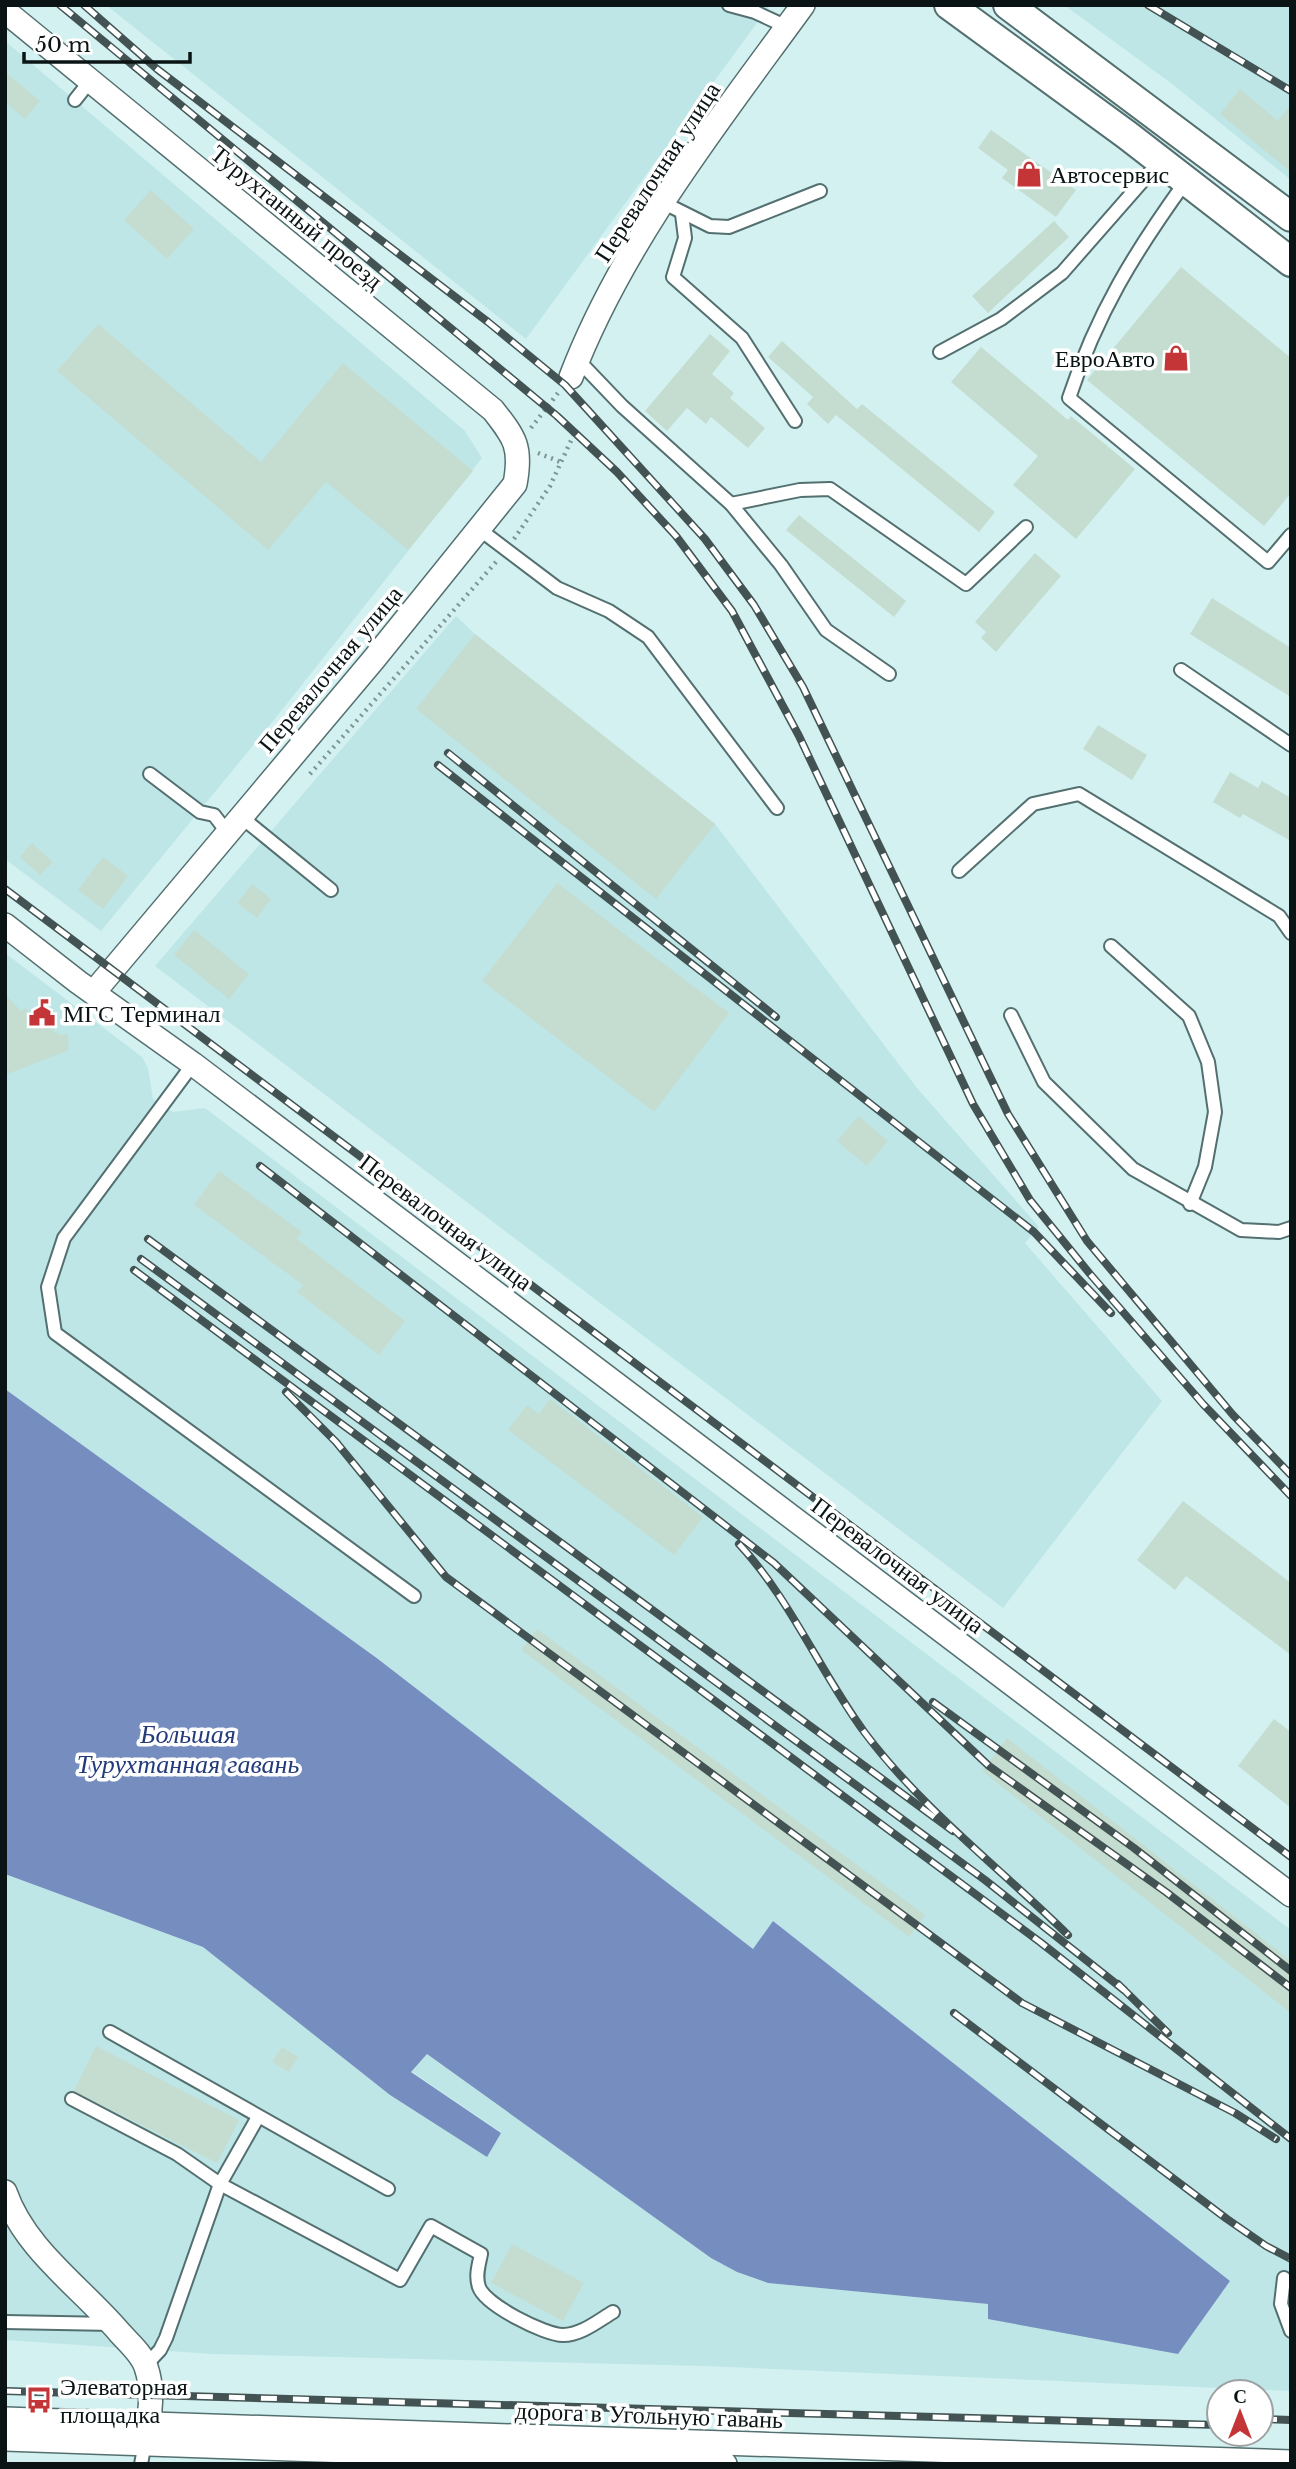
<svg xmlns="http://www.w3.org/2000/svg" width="1296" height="2469" viewBox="0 0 1296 2469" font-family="'Libre Baskerville',serif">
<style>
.built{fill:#bee6e6}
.water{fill:#768dc0}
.building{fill:#c5ddd0}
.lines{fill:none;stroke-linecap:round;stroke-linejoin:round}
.service-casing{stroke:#546f6f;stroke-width:16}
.minor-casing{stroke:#546f6f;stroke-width:26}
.tertiary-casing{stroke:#546f6f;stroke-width:32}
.path{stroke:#7f9595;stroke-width:4.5;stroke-dasharray:2 5;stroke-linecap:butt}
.service{stroke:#fff;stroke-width:12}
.minor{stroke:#fff;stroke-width:23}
.tertiary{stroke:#fff;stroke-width:28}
.rail-casing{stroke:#435353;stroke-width:8}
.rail{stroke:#fff;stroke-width:5;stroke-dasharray:16;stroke-linecap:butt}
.labels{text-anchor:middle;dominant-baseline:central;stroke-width:7;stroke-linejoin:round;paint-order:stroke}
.street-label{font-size:24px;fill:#0a1414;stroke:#fff}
.poi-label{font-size:24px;fill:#0a1414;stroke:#fff;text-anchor:start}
.water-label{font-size:26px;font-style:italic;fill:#243b7b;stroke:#fff}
</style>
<rect width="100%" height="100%" fill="#d3f1f1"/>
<g class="built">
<path d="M 106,5 L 770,5 L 526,339 Z"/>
<path d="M 1064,5 L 1291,5 L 1291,180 L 1171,83 Z"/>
<path d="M 5,41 L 465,431 L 482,458 L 278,715 L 101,931 L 5,859 Z"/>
<path d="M 456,616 L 475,634 L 715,824 L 917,1088 L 1039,1227 L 1025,1243 L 1162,1401 L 1003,1608 L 155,966 Z"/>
<path d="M 5,953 L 142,1057 L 148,1068 L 153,1099 L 173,1112 L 205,1108 L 1291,1930 L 1291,2391 L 704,2366 L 213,2354 L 5,2340 L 5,1874 L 203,1947 L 390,2095 L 487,2156 L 501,2132 L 411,2071 L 427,2054 L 711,2258 L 737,2272 L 768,2283 L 989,2304 L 988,2319 L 1230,2281 L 773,1921 L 753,1950 L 378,1659 L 5,1389 Z"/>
</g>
<path class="water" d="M 5,1389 L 378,1659 L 753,1949 L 773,1921 L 1230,2281 L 1178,2354 L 988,2319 L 988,2304 L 768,2283 L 737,2272 L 711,2258 L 427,2054 L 411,2072 L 501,2133 L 487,2157 L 390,2095 L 203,1947 L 5,1874 Z"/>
<g class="building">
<path d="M 5,72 L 40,101 L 25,119 L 5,102 Z"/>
<path d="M 1240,89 L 1278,121 L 1291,105 L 1291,172 L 1220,114 Z"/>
<path d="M 991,130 L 1076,190 L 1056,217 L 1002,178 L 1008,170 L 978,148 Z"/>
<path d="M 151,190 L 194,229 L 167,259 L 124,220 Z"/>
<path d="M 1054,221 L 1069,237 L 988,313 L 972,296 Z"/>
<path d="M 1181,267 L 1291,358 L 1291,493 L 1264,526 L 1087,380 Z"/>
<path d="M 98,324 L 261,462 L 343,363 L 473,471 L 408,550 L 326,482 L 268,550 L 57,371 Z"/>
<path d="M 710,334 L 730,351 L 712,374 L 734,393 L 730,398 L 765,428 L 748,448 L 711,417 L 706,424 L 687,408 L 667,431 L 645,411 Z"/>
<path d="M 782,341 L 857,409 L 862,404 L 995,512 L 979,532 L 836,415 L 828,424 L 807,404 L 813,397 L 768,357 Z"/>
<path d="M 981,347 L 1068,420 L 1071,416 L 1135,469 L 1076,539 L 1013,485 L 1038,456 L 951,382 Z"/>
<path d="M 799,515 L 906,601 L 894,617 L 786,530 Z"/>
<path d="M 1035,553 L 1061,576 L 996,652 L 981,638 L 986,632 L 975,622 Z"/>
<path d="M 1212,598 L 1291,648 L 1291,697 L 1190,634 Z"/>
<path d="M 475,634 L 715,824 L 656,899 L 416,709 Z"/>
<path d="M 1098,725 L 1147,755 L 1132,780 L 1083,749 Z"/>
<path d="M 1230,772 L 1258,788 L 1262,781 L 1291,798 L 1291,841 L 1243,814 L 1240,818 L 1213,802 Z"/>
<path d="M 32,843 L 53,862 L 40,875 L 20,857 Z"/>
<path d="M 103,857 L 128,876 L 103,909 L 78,890 Z"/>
<path d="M 557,883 L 729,1013 L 654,1112 L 482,981 Z"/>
<path d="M 252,884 L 271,899 L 257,918 L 237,903 Z"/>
<path d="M 194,930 L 249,974 L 229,999 L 174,955 Z"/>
<path d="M 5,994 L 21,1011 L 25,1008 L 59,1035 L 68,1034 L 69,1050 L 5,1075 Z"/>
<path d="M 858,1116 L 888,1141 L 867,1166 L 837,1141 Z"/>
<path d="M 219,1171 L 302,1232 L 297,1239 L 405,1321 L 379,1355 L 297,1292 L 303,1285 L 194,1205 Z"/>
<path d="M 550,1399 L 703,1517 L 674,1555 L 508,1430 L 527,1405 L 539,1414 Z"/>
<path d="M 1183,1501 L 1291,1583 L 1291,1655 L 1186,1576 L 1175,1590 L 1137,1560 Z"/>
<path d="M 537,1629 L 925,1915 L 909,1937 L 521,1650 Z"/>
<path d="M 1274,1719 L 1291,1732 L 1291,1808 L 1238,1766 Z"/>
<path d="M 1007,1738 L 1291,1961 L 1291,2013 L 982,1771 Z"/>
<path d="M 96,2046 L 239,2120 L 217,2163 L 74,2091 Z"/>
<path d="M 282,2047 L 298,2057 L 289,2072 L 272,2062 Z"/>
<path d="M 512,2244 L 584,2283 L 563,2321 L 491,2283 Z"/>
</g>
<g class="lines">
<g class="service-casing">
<g id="service">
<path d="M 729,5 L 755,12 L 787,27"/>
<path d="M 75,100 L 90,81"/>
<path d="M 1186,181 C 1134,253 1097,313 1069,398 L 1268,562 L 1291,535"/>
<path d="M 664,203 L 710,226 L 729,227 L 820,191"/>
<path d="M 682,214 L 685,238 L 673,277 L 742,338 L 795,421"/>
<path d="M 940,352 L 1001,319 L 1062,273 L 1161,160"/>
<path d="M 578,360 L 622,406 L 731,504 L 781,565 L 826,630 L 889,674"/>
<path d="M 731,504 L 800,490 L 830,489 L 966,584 L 1026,527"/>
<path d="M 479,529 L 557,588 L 609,611 L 648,637 L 777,808"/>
<path d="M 1181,670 L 1291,745"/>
<path d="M 150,774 L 200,812 L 214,815 L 227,832"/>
<path d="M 240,816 L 331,890"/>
<path d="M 959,871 L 1033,804 L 1079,794 L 1279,916 L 1291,933"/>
<path d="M 1111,946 L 1189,1016 L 1208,1062 L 1215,1112 L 1205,1167 L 1190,1204"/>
<path d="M 1011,1015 L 1044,1082 L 1133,1169 L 1241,1230 L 1279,1232 L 1291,1228"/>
<path d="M 193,1064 L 64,1238 L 48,1287 L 55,1333 L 414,1596"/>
<path d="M 110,2032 L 388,2189"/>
<path d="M 72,2099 L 177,2154 L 220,2184 L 400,2280 L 431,2226 L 481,2254 C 479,2264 475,2276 479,2287 C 485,2305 545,2335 563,2335 C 581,2335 598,2321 613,2312"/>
<path d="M 1284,2278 L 1281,2304 L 1291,2331"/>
<path d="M 5,2322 L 113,2324"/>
<path d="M 146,2365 L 160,2350 L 166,2338 L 220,2184 L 258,2117"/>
<path d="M 141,2464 L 145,2443"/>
</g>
</g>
<g class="minor-casing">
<g id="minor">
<path d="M 5,11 L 493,410 C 515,438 522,447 515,484 L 374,659 L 94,992"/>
<path d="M 571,377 C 623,241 718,122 803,5"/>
<path d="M 5,925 L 78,982 L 193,1064 L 1291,1895"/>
<path d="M 5,2192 C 25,2250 81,2287 120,2333 C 129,2343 142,2354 146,2367 C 154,2390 150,2414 146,2437"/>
<path d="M 5,2419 L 1291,2462"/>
<path d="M 5,2439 L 725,2464"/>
</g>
</g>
<g class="tertiary-casing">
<g id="tertiary">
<path d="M 949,5 L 1127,135 L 1291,262"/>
<path d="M 1008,5 L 1291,217"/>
</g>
</g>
<g class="path">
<path d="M 531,428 L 558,393"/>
<path d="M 538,453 L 563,463"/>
<path d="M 514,539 L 550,486 L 575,432"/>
<path d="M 310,774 L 496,562"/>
</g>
<use href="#service" class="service"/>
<use href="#minor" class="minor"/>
<use href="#tertiary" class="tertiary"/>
<g class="rail-casing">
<g id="rail">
<path d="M 60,5 L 557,416 L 617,472 L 676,536 L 732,611 L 799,736 L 973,1104 L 1030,1200 L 1090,1274 L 1203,1404 L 1291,1496"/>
<path d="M 84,5 L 157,69 L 488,322 L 565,385 L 705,539 L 754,605 L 803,687 L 1008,1114 L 1087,1241 L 1233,1415 L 1291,1475"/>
<path d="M 1148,5 L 1291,91"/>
<path d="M 448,753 L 776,1017"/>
<path d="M 438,765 L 1034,1232 L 1111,1313"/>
<path d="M 5,889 L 1291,1857"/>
<path d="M 260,1166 L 774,1563 L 989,1766 L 1166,1892 L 1291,1988"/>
<path d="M 148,1239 L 953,1831"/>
<path d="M 141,1259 L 985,1880 L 1124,1990"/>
<path d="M 134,1270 L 1040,1942 L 1291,2139"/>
<path d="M 286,1392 L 336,1442 L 446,1577 L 1022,2003 L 1235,2113 L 1276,2139"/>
<path d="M 739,1544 C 791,1600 820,1672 865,1733 C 923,1810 1000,1868 1068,1935"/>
<path d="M 933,1702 L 1134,1848 L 1291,1971"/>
<path d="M 1118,1984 L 1168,2033"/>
<path d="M 954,2013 L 1227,2219 L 1266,2246 L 1291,2259"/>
<path d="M 5,2391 L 1219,2425"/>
<path d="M 1261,2419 L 1291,2420"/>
</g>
</g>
<use href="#rail" class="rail"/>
</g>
<defs>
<g id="shop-bare" transform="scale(2.1)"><path d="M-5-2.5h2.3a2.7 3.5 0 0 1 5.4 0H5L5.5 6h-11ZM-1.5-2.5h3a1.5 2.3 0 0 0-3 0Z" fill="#c43537" stroke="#fff" stroke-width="2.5" paint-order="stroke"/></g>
<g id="civic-bare" transform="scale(2.1)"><path d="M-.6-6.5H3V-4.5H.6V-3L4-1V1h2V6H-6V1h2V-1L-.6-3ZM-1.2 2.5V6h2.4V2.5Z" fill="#c43537" stroke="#fff" stroke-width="2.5" paint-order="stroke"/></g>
<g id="bus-bare" transform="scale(2.1)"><path d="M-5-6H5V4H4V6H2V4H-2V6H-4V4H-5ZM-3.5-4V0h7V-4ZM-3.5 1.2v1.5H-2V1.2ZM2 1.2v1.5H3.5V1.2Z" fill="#c43537" stroke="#fff" stroke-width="2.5" paint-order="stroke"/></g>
</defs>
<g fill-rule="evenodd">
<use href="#shop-bare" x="1029" y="174"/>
<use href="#shop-bare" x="1176" y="358"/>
<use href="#civic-bare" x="42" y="1013"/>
<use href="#bus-bare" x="39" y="2400"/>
</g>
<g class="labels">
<g class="street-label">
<text transform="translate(657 172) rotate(-57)">Перевалочная улица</text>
<text transform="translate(297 217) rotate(39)">Турухтанный проезд</text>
<text transform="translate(330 669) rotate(-50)">Перевалочная улица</text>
<text transform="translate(446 1222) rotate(37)">Перевалочная улица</text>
<text transform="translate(898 1565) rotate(37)">Перевалочная улица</text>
<text transform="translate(649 2415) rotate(2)">дорога в Угольную гавань</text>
</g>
<g class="poi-label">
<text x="1050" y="174">Автосервис</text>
<text x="1155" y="358" text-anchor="end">ЕвроАвто</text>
<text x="63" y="1013">МГС Терминал</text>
<text x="60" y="2386">Элеваторная<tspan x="60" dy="28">площадка</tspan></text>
</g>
<g class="water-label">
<text x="188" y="1734">Большая<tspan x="188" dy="30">Турухтанная гавань</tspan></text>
</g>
</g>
<rect width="1296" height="2469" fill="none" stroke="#0a1414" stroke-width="14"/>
<g transform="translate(1240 2413)"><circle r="33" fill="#ffffff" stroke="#9da1a1" stroke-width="2"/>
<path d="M0-5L12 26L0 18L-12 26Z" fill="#c43537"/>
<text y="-10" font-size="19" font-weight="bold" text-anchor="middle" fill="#0a1414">С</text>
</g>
<path d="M24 52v10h166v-10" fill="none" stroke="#0a1414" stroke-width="3.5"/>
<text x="35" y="52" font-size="21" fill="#0a1414" stroke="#ffffff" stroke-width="5" paint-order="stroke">50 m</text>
</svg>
